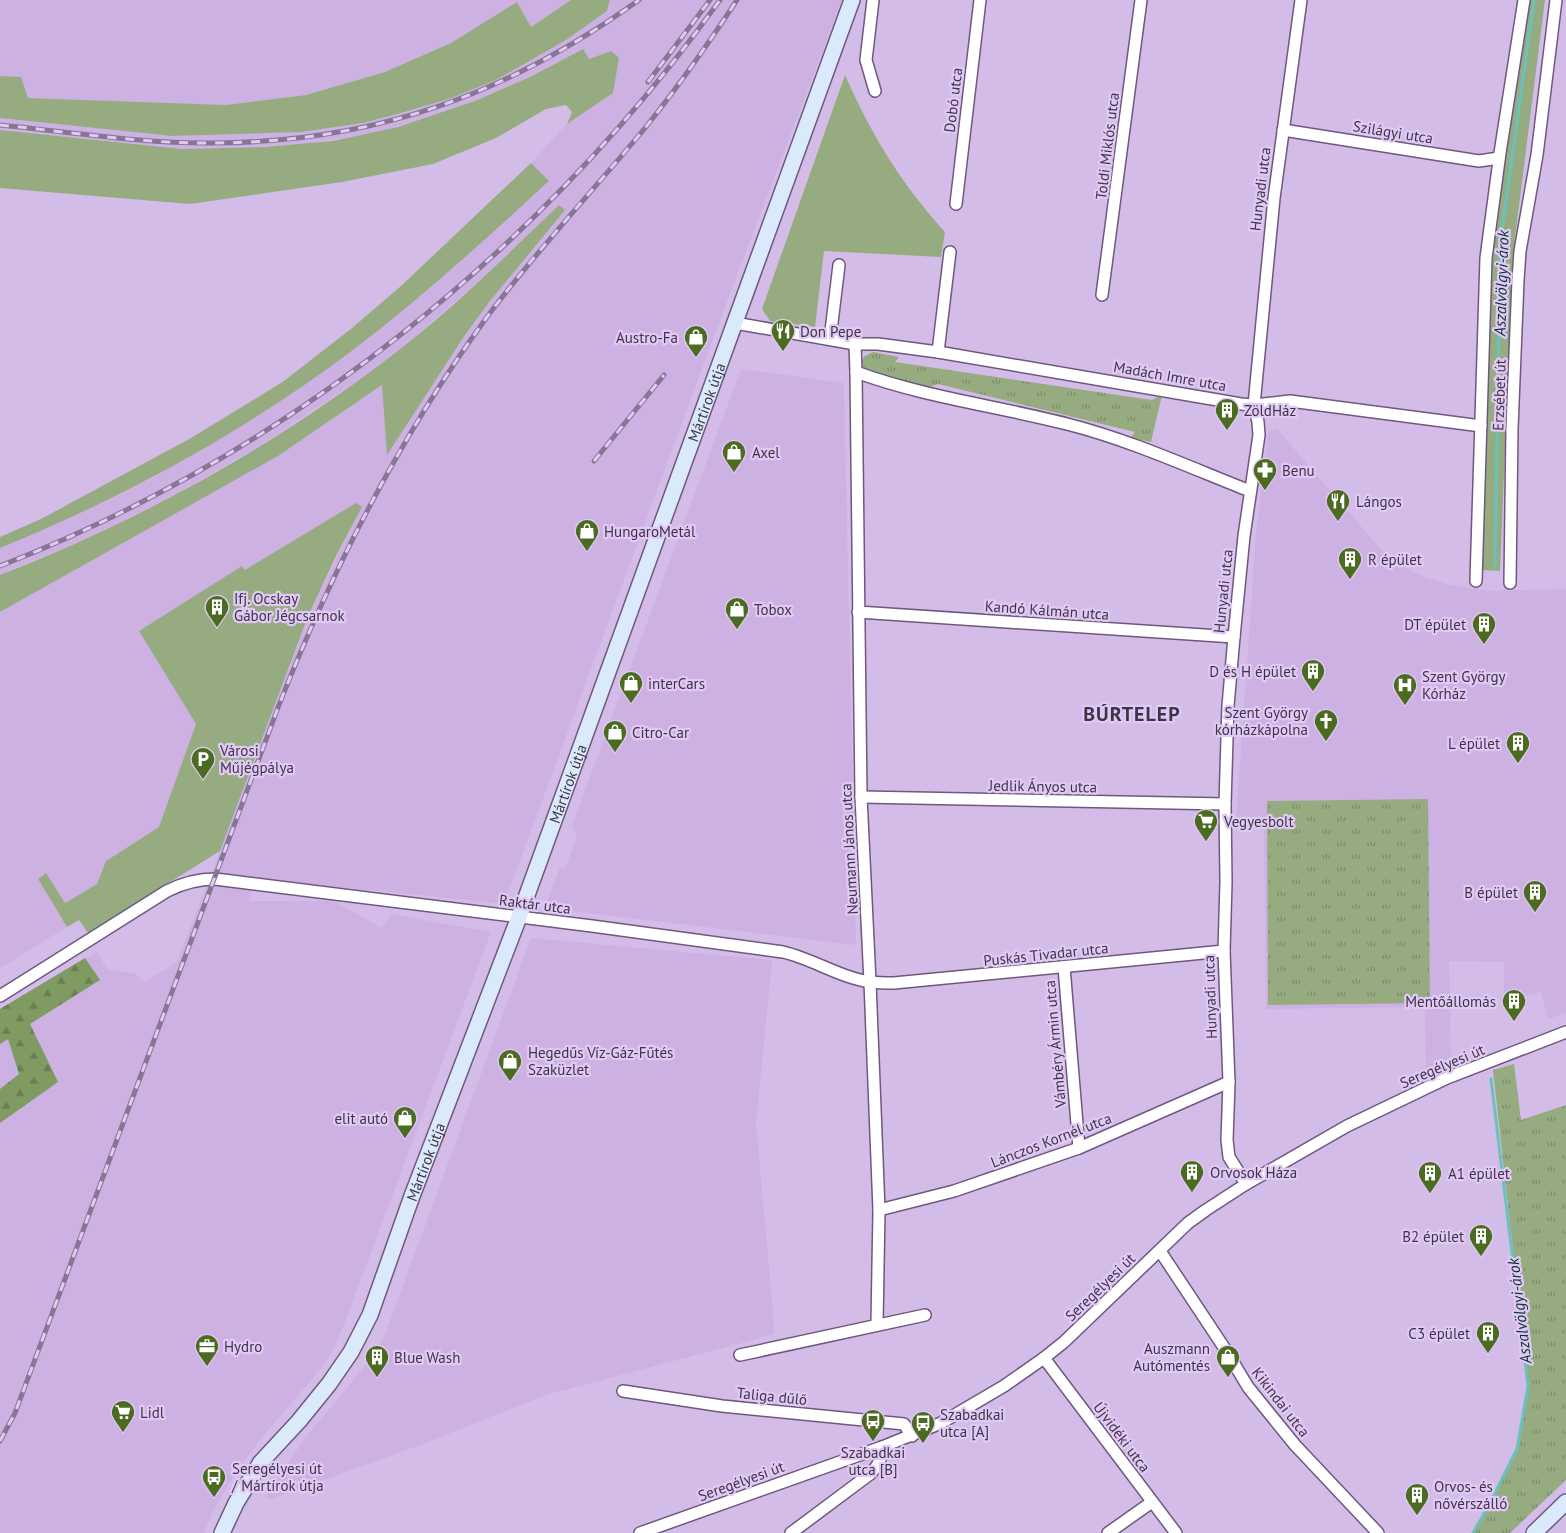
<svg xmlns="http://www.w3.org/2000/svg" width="1566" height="1533" viewBox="0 0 1566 1533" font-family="'PT Sans',sans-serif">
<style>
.built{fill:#cdb1e3}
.grass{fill:#96ac80}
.forest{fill:url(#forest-firs)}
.park{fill:url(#park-tufts)}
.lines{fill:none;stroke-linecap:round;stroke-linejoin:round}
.stream{stroke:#69c2bc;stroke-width:3}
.street-casing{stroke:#6e587f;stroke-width:14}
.secondary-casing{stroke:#6e587f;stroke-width:18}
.street{stroke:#fff;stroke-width:11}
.secondary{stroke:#daeafa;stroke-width:15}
.rail-casing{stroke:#867694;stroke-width:5}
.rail{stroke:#e1c9f5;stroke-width:3;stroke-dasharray:9;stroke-linecap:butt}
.labels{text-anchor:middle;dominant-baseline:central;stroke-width:4.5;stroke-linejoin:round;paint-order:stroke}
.street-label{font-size:15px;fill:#3e3446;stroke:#e1c9f5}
.poi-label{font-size:15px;fill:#3e3446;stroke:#e1c9f5;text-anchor:start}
.water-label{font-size:16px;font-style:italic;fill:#0a3634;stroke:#e1c9f5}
.district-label{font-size:20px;font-weight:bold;letter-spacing:1px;fill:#3e3446;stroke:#e1c9f5}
</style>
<defs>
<pattern id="forest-firs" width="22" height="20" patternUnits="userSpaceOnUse" patternTransform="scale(1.25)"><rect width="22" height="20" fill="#7f9b61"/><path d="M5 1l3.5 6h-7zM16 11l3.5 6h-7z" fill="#697f52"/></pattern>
<pattern id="park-tufts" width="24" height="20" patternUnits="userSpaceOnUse" patternTransform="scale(1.25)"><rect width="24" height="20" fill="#96ac80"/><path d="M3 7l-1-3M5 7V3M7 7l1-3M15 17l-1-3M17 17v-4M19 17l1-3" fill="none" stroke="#7c8d6b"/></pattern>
</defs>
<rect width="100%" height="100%" fill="#d4bce8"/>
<g class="built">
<path d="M 0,0 L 571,0 L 531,27 L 517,2 L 451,43 L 385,72 L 306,95 L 226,105 L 28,98 L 20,77 L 0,76 Z"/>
<path d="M 610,0 L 842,0 L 726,304 L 504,904 L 255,878 L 248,901 L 333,901 L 382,928 L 391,914 L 491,932 L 344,1325 L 332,1352 L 321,1369 L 263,1436 L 236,1472 L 213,1511 L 204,1533 L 0,1533 L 0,1009 L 97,952 L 107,969 L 135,973 L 145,982 L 177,962 L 220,851 L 308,616 L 362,506 L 245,570 L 243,566 L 139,631 L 196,724 L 159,827 L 106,861 L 97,884 L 65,903 L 46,873 L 38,879 L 67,927 L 0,968 L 0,612 L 278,456 L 383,385 L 387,454 L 465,335 L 559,205 L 490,271 L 409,342 L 361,378 L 258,447 L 174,495 L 99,533 L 0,575 L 0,548 L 66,520 L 146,481 L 217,441 L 282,400 L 549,182 L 531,163 L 567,124 L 613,93 L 611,51 L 589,59 L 582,49 L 530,77 L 475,101 L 427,118 L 370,134 L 305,144 L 216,149 L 182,149 L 0,130 L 0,118 L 172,136 L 301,132 L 363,123 L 401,113 L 449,99 L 496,80 L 566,40 L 607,11 Z"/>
<path d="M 741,369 L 844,383 L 856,945 L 545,908 L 560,867 L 565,869 L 577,837 L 572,825 Z"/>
<path d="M 1277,429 L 1378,546 L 1400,564 L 1421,576 L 1450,585 L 1489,591 L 1566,589 L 1566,1013 L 1548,1019 L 1541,992 L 1530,995 L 1504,995 L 1504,962 L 1449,961 L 1451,1063 L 1426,1073 L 1425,1007 L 1266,1009 L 1264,822 L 1236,821 L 1256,533 L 1269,430 Z"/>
<path d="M 531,938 L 772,960 L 756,1123 L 775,1334 L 546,1395 L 423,1444 L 272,1499 L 265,1497 L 305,1438 L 347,1388 L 378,1349 L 384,1337 Z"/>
</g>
<g class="grass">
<path d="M 571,0 L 610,0 L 607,11 L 566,40 L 496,80 L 449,99 L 401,113 L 363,123 L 301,132 L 172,136 L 0,118 L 0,76 L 21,77 L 28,98 L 226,105 L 306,95 L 385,72 L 451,43 L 517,2 L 531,27 Z"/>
<path d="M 1524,0 L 1545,0 L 1513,253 L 1500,571 L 1481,570 L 1488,255 Z"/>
<path d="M 583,49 L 589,59 L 611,51 L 619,58 L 613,93 L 567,124 L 572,112 L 566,105 L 546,109 L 496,138 L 433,164 L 342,182 L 190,204 L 0,188 L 0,130 L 182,149 L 264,147 L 333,141 L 398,127 L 475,101 L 530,77 Z"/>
<path d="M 845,75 C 872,136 900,182 945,232 L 941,257 L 824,251 L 815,327 L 770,321 L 762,309 Z"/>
<path d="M 531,163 L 549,181 C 484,241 419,300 349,353 C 242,433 123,498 0,548 L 0,537 L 41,519 L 191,438 L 284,381 L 352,328 L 401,286 Z"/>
<path d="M 559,205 L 565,210 L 490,301 L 465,335 L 387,455 L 382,385 L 278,456 L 0,612 L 0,575 C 146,518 286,440 409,342 C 462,300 510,252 559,205 Z"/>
<path d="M 356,503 L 362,507 L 337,554 L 308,616 L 220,851 L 88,933 L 79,920 L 67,927 L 38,879 L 46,873 L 65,903 L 97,884 L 106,861 L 159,827 L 196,724 L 139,631 L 242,566 L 245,570 Z"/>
</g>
<path class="forest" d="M 85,958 L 100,980 L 30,1024 L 58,1082 L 0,1123 L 0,1089 L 19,1074 L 8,1039 L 0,1044 L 0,1009 Z"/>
<g class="park">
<path d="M 873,352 L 899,357 L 895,362 L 1152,400 L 1162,395 L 1151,442 L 1130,438 L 1135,432 L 938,384 L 928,388 L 868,379 L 859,364 L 865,356 Z"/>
<path d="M 1428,799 L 1430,1003 L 1268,1005 L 1267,801 Z"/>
<path d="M 1514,1064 L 1521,1120 L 1566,1105 L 1566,1480 L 1510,1533 L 1472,1533 L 1499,1485 L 1517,1449 L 1528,1386 L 1493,1070 Z"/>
</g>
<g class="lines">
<g class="stream">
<path d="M 1495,567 L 1500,244 L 1534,0"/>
<path d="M 1473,1533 L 1488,1507 L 1517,1449 L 1528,1386 L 1491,1079"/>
</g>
<g class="street-casing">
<g id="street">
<path d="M 873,0 L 866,60 L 875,91"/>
<path d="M 1283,130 L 1479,161 L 1499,158"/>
<path d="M 956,204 L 980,0"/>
<path d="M 1102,295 L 1141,0"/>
<path d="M 735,323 L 855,344 L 878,344 L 938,352 L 1241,404 L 1254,405 L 1290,401 L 1481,426"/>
<path d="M 830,339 L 839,265"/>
<path d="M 855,344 L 856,372 C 924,397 997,406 1067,424 C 1130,440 1189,467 1250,491"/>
<path d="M 938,352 L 950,252"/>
<path d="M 856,372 L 861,797 L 870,982 L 879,1210 L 877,1324"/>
<path d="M 1476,581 L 1486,258 L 1500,153 L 1524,0"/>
<path d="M 1510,583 L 1512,428 L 1518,280 L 1520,251 L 1537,155 L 1556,0"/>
<path d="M 858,612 L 1234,637"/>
<path d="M 861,797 L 1225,804"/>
<path d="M 1064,967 L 1079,1148"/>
<path d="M 0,996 L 167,891 C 183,883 197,879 215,879 L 592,926 L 783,952 C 813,959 841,978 871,982 C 879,983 887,983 894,983 L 1224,951"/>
<path d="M 1246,1184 L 1229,1157 L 1227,1140 L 1229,1082 L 1224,951 L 1226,882 L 1225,804 L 1228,706 L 1234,637 L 1244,536 L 1259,435 L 1258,422 L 1254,405 L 1274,198 L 1301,0"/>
<path d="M 879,1210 L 954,1191 L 1079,1148 L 1229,1082"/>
<path d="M 1160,1251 L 1227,1352 L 1248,1387 L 1295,1445 L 1378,1533"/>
<path d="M 740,1355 L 925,1315"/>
<path d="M 1044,1358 L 1176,1533"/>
<path d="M 623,1391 L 722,1406 L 904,1424 L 912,1436"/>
<path d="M 640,1533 L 882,1447 L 941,1423 L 1004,1386 L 1044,1358 L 1064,1342 L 1188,1223 L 1206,1210 L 1246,1184 L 1347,1126 L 1447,1078 L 1566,1032"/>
<path d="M 791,1533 L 870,1474 C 878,1466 882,1459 882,1447"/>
<path d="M 1108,1533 L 1152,1502"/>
</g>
</g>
<g class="secondary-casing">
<g id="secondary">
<path id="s1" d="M 222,1533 L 236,1503 L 261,1462 L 299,1421 L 329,1384 L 351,1352 L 370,1315 L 412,1196 L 519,917 L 852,0"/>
<path d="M 1534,1533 L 1566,1502"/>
</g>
</g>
<use href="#street" class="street"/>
<use href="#secondary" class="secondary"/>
<g class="rail-casing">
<g id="rail">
<path d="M 648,82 L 710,0"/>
<path d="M 0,125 C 71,132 143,144 214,143 C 376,142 508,94 639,0"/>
<path d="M 594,461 L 664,375"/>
<path d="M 0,566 C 288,454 540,250 720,0"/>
<path d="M 0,1441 L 15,1413 L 279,705 C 333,568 400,436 487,317 C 536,251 593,191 645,128 C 678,87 708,44 737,0"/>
</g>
</g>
<use href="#rail" class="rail"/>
</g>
<defs>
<g id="restaurant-pin" transform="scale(1.25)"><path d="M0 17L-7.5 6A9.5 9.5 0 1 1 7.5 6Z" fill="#4b6b21" stroke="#e1c9f5"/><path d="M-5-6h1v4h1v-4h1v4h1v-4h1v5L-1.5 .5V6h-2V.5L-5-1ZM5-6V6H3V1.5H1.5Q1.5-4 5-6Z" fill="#fff"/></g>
<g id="shop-pin" transform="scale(1.25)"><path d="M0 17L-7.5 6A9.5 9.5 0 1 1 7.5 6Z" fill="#4b6b21" stroke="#e1c9f5"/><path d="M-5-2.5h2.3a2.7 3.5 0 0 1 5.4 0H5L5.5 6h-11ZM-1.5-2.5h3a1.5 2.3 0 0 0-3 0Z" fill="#fff"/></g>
<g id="building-pin" transform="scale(1.25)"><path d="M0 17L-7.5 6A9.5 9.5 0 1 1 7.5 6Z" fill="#4b6b21" stroke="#e1c9f5"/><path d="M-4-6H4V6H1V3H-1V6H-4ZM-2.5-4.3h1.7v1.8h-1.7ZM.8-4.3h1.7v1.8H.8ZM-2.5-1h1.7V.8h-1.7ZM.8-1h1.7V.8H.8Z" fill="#fff"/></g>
<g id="pharmacy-pin" transform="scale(1.25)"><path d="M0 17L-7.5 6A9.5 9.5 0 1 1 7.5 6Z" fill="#4b6b21" stroke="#e1c9f5"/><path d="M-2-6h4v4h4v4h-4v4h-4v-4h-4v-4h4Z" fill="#fff"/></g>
<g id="hospital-pin" transform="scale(1.25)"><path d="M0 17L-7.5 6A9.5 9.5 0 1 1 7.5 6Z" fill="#4b6b21" stroke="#e1c9f5"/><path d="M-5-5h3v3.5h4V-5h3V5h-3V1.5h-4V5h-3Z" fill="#fff"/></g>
<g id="church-pin" transform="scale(1.25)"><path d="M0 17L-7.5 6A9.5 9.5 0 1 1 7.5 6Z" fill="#4b6b21" stroke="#e1c9f5"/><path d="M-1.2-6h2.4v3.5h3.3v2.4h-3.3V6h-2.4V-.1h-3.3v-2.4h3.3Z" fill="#fff"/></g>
<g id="parking-pin" transform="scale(1.25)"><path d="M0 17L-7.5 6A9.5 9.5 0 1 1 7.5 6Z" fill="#4b6b21" stroke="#e1c9f5"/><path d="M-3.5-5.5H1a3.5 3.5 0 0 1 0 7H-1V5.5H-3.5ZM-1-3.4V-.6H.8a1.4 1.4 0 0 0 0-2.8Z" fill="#fff"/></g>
<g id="supermarket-pin" transform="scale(1.25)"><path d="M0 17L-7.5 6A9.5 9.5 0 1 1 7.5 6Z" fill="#4b6b21" stroke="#e1c9f5"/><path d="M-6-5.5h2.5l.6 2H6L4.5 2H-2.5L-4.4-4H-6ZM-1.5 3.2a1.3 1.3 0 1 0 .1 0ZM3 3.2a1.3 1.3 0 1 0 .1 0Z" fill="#fff"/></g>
<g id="office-pin" transform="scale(1.25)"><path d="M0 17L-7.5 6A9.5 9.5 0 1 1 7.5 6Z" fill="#4b6b21" stroke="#e1c9f5"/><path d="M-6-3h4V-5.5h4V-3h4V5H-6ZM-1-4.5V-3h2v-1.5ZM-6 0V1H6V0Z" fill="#fff"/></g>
<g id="bus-pin" transform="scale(1.25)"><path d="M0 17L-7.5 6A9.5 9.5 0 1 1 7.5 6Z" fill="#4b6b21" stroke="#e1c9f5"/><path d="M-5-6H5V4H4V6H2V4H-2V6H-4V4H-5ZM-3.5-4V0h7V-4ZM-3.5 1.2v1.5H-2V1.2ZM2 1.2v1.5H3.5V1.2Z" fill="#fff"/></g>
</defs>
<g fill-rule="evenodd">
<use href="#restaurant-pin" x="783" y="331"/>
<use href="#shop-pin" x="696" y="337"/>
<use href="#building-pin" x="1227" y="410"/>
<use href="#shop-pin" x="734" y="452"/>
<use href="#pharmacy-pin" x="1265" y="470"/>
<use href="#restaurant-pin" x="1338" y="501"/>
<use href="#shop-pin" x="587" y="531"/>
<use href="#building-pin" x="1350" y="559"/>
<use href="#building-pin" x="217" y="607"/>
<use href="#shop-pin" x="737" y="609"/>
<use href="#building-pin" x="1484" y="624"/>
<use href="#building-pin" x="1313" y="671"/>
<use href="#shop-pin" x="631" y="683"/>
<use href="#hospital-pin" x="1405" y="685"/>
<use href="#church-pin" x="1326" y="721"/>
<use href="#shop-pin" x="615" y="732"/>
<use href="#building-pin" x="1518" y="743"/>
<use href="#parking-pin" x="203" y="759"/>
<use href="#supermarket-pin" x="1206" y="821"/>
<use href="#building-pin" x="1535" y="892"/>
<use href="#building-pin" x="1514" y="1001"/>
<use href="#shop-pin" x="510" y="1061"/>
<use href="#shop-pin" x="405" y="1118"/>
<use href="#building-pin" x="1192" y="1172"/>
<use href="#building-pin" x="1430" y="1173"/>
<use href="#building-pin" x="1481" y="1236"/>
<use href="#building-pin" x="1488" y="1333"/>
<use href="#office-pin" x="207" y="1346"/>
<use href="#building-pin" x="377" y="1357"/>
<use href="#shop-pin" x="1228" y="1357"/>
<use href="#supermarket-pin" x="123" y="1412"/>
<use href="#bus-pin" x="873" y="1421"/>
<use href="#bus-pin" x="923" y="1423"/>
<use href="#bus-pin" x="214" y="1477"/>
<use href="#building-pin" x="1417" y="1495"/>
</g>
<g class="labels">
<g class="street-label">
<text transform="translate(953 100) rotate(-83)">Dobó utca</text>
<text transform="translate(1393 132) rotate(9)">Szilágyi utca</text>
<text transform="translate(1107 146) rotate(-83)">Toldi Miklós utca</text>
<text transform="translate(1260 189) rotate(-83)">Hunyadi utca</text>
<text transform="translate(1170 376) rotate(10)">Madách Imre utca</text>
<text transform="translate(1499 395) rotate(-88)">Erzsébet út</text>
<text stroke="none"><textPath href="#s1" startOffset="1238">Mártírok útja</textPath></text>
<text transform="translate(1223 591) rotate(-84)">Hunyadi utca</text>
<text transform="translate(1047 610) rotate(4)">Kandó Kálmán utca</text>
<text stroke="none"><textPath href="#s1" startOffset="832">Mártírok útja</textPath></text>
<text transform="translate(1043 786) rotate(1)">Jedlik Ányos utca</text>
<text transform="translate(849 849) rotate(-93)">Neumann János utca</text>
<text transform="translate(535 904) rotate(7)">Raktár utca</text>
<text transform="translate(1046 954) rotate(-6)">Puskás Tivadar utca</text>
<text transform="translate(1210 997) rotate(-92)">Hunyadi utca</text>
<text transform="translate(1055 1044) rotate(-95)">Vámbéry Ármin utca</text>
<text transform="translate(1442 1066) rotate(-23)">Seregélyesi út</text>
<text transform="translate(1051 1140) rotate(-21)">Lánczos Kornél utca</text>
<text stroke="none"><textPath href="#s1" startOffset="428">Mártírok útja</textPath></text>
<text transform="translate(1100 1287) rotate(-44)">Seregélyesi út</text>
<text transform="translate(772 1396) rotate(6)">Taliga dűlő</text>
<text transform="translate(1281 1402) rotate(52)">Kikindai utca</text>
<text transform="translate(1122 1437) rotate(53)">Újvidéki utca</text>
<text transform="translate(741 1481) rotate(-20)">Seregélyesi út</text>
</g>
<g class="poi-label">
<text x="800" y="331">Don Pepe</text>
<text x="678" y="337" text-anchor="end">Austro-Fa</text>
<text x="1244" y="410">ZöldHáz</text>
<text x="752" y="452">Axel</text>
<text x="1282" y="470">Benu</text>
<text x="1356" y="501">Lángos</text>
<text x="604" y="531">HungaroMetál</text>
<text x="1368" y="559">R épület</text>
<text x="234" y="598">Ifj. Ocskay<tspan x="234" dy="17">Gábor Jégcsarnok</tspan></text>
<text x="754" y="609">Tobox</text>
<text x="1466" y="624" text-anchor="end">DT épület</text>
<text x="1296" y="671" text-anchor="end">D és H épület</text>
<text x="1422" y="676">Szent György<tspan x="1422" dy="17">Kórház</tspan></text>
<text x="648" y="683">interCars</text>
<text x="1308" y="712" text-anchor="end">Szent György<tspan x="1308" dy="17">kórházkápolna</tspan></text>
<text x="632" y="732">Citro-Car</text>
<text x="1500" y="743" text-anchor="end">L épület</text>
<text x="220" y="750">Városi<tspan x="220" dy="17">Műjégpálya</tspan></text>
<text x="1224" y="821">Vegyesbolt</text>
<text x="1518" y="892" text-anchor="end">B épület</text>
<text x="1496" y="1001" text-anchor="end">Mentőállomás</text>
<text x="528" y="1052">Hegedűs Víz-Gáz-Fűtés<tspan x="528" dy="17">Szaküzlet</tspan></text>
<text x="388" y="1118" text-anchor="end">elit autó</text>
<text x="1210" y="1172">Orvosok Háza</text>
<text x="1448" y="1173">A1 épület</text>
<text x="1464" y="1236" text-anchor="end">B2 épület</text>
<text x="1470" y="1333" text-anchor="end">C3 épület</text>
<text x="224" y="1346">Hydro</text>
<text x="1210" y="1348" text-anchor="end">Auszmann<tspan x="1210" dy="17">Autómentés</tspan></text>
<text x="394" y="1357">Blue Wash</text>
<text x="140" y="1412">Lidl</text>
<text x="940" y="1414">Szabadkai<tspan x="940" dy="17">utca [A]</tspan></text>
<text x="873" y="1452" text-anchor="middle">Szabadkai<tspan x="873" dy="17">utca [B]</tspan></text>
<text x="232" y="1468">Seregélyesi út<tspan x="232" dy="17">/ Mártírok útja</tspan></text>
<text x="1434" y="1486">Orvos- és<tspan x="1434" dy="17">nővérszálló</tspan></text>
</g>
<g class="water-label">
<text transform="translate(1501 283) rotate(-88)">Aszalvölgyi-árok</text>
<text transform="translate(1519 1311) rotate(-97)">Aszalvölgyi-árok</text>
</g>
<g class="district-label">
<text x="1132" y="714">BÚRTELEP</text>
</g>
</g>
</svg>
